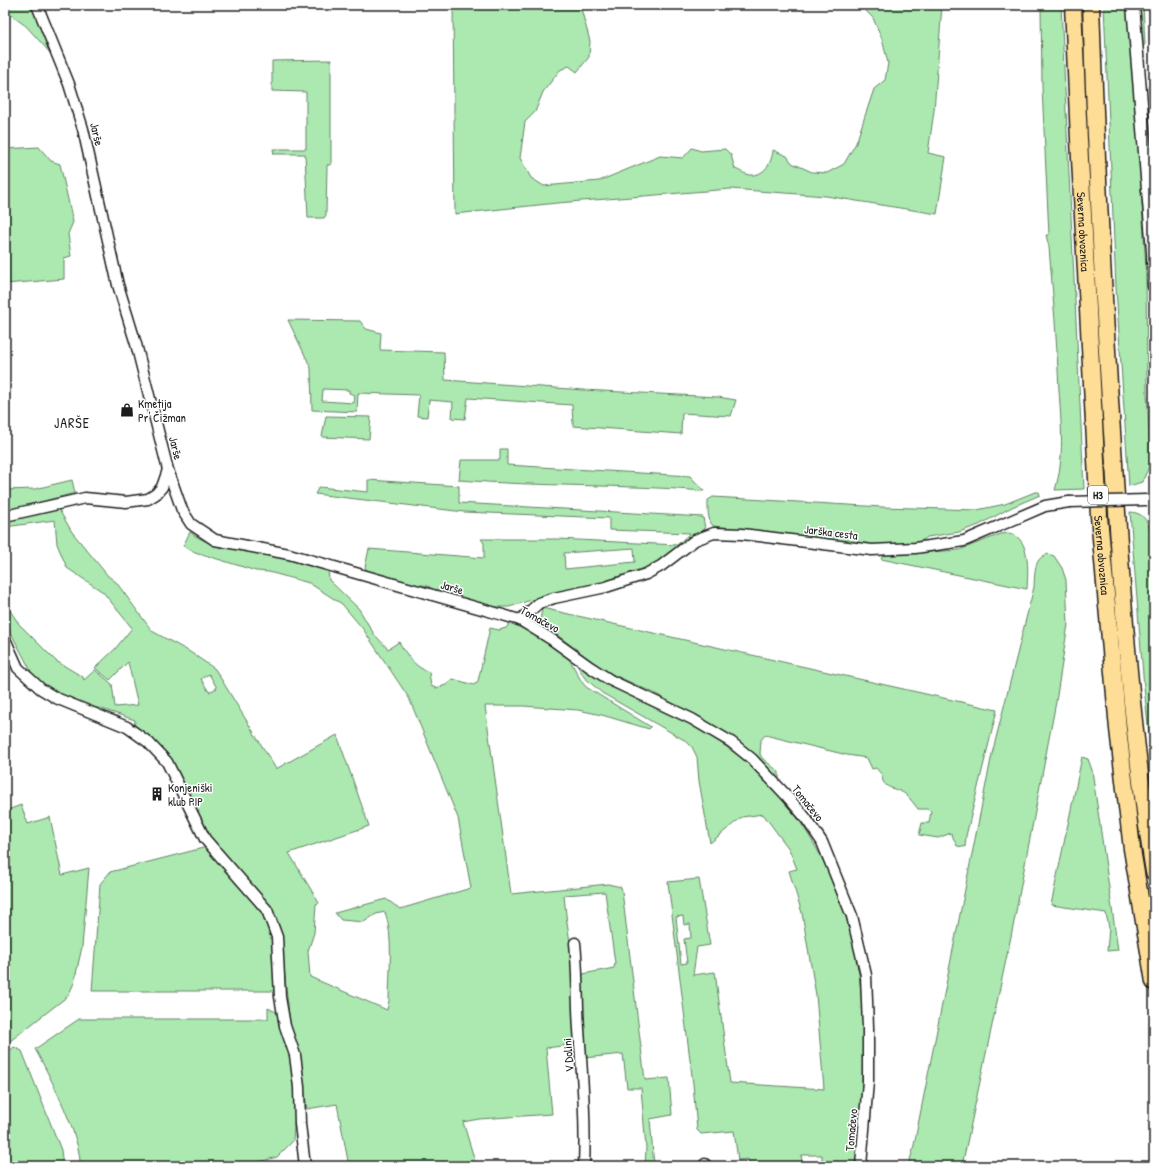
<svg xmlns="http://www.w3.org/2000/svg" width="1159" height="1171" viewBox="0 0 1159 1171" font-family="'Patrick Hand',sans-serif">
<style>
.green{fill:#abe9b0;stroke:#648266;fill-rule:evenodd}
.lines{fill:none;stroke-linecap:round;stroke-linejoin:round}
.minor-casing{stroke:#1c1c1c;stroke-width:13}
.tertiary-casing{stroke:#1c1c1c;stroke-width:15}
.trunk-casing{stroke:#1c1c1c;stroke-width:19}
.minor{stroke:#fff;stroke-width:10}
.tertiary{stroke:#fff;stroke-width:12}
.trunk{stroke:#fedd96;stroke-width:16}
.minor-bridge-casing{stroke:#1c1c1c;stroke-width:13;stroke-linecap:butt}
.minor-bridge{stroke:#fff;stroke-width:10}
.labels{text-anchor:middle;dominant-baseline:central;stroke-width:3;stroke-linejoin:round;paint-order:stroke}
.shield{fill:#fff;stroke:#606060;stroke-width:1}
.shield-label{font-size:11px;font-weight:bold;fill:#1c1c1c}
.street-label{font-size:12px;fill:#1c1c1c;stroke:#fff}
.poi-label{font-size:12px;fill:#1c1c1c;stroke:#fff;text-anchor:start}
.quarter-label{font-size:14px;letter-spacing:1px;fill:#1c1c1c;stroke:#fff}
</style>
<rect width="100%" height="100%" fill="#fff"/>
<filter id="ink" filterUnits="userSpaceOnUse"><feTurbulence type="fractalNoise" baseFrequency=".025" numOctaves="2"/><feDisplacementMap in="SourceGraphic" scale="8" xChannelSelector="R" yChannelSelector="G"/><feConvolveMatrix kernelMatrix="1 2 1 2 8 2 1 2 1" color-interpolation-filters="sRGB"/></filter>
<g filter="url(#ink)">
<g class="green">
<path d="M 5,5 L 33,5 L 53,56 L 26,26 L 5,11 Z"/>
<path d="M 453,5 L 580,5 L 590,41 L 589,57 L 577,72 L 569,66 L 560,70 L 543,92 L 535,112 L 525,122 L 520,158 L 531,178 L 544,186 L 599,181 L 660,156 L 683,158 L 692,148 L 701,151 L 725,149 L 731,155 L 735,169 C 739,170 746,175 750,175 C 765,176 772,162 773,150 L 787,156 L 792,163 L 812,172 L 827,173 L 844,164 L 856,143 L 874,89 L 885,80 L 888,63 L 882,39 L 873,18 L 860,5 L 942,5 L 934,111 L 928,153 L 946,157 L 937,214 L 826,196 L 730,189 L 557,203 L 455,214 Z"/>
<path d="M 1041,5 L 1061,5 L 1084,489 L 1055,490 C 1065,457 1061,424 1059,390 C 1057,342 1053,295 1049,247 L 1046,235 L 1049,235 L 1042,87 Z"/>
<path d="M 1104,5 L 1130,5 L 1146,269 L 1147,393 L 1151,466 L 1149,467 L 1142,482 L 1129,486 L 1116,288 Z"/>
<path d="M 1139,5 L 1143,5 L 1145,44 L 1143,47 Z"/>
<path d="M 331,60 L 331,165 L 327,165 L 326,215 L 324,218 L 308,218 L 305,154 L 274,154 L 273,149 L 306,149 L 306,92 L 272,91 L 272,61 Z"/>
<path d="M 39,147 L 51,161 L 60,164 L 73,222 L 68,234 L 71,256 L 64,258 L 64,279 L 5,284 L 5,149 Z"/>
<path d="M 288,320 L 360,321 L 366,329 L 381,333 L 380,350 L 444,352 L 445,380 L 583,390 L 718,397 L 736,400 L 731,416 L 682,413 L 681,434 L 573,426 L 572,405 L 468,398 L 465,419 L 452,418 L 453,402 L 429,400 L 427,417 L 417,416 L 419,395 L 358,393 L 357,412 L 312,410 L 311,368 ZM 323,389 L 349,390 L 349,393 L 355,395 L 354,403 L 322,401 Z"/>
<path d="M 326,416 L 371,417 L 369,439 L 322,437 Z"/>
<path d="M 500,449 L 507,449 L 507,465 L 690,476 L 704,491 C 623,484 541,487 459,480 L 461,460 L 500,460 Z"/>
<path d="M 72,480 L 75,493 L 5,511 L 5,490 L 35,489 Z"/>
<path d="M 368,480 L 459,486 L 459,503 L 703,517 L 705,529 L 656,566 L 602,583 L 560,591 L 509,607 L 497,607 L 473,603 L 437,592 L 428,586 L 422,585 L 418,586 L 368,572 L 365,567 L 369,549 L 484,558 L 484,543 L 481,539 L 558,539 L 677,545 L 690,533 L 609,530 L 609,518 L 464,512 L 315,494 L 319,487 L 368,492 ZM 634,548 L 635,562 L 565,569 L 564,553 Z"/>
<path d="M 1035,492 L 1039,492 L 1040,495 L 1012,507 L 979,525 L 959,532 L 927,537 C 919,546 885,545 874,545 L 713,526 C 707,520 708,507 708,500 L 713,497 L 882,507 L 977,510 L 1005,504 Z"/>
<path d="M 58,508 L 72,532 L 108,576 L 116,582 L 152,631 L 190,652 L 215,669 L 276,769 L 337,735 L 369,826 L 289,853 L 319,903 L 316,904 L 314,933 L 308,951 L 310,977 L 387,1010 L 389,1001 C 389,974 394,937 385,912 L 376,914 L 364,922 L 341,920 L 335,913 L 386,899 L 400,909 L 471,888 L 458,818 L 409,698 L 363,629 L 342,604 L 309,583 L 269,572 L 256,571 L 195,552 L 183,546 L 190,532 C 210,548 238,549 262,554 C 285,558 306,563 328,569 L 329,580 L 359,609 L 374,634 L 388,649 L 399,642 C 407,655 414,667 429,672 L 431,686 L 436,688 L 446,685 L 453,679 L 474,685 L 478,681 L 490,628 L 499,630 L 506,628 L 510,623 C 530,632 553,641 568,658 C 575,667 578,678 586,687 L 651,727 L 649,729 L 602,715 L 578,710 L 523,706 L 485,706 L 511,894 L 608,884 L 621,887 L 622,891 L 645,1080 L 669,1078 L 672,1115 L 650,1119 L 654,1166 L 645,1166 L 646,1148 L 641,1088 L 627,1088 L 623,1054 L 584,1058 L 581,981 L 583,974 L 614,968 L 615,963 L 605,892 L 564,895 L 566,915 L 575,977 L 577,1044 L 546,1048 L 552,1114 L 479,1119 L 463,1122 L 474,1158 L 474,1166 L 349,1166 L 337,1104 L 307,1109 L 299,1053 L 290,1024 L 281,941 L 274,917 L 206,834 L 184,785 L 134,729 L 135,720 L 102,709 L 76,703 L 59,697 L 30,674 L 31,671 L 5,622 L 5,603 L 19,624 L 56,661 L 83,677 L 84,680 L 95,670 L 112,684 L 115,707 L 138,705 L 128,662 L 110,680 L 95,668 L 115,649 L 132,628 L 103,592 L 67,568 L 57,544 L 55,520 L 5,527 L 5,518 ZM 209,674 L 217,688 L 209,692 L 201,679 Z"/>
<path d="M 1130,512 C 1148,513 1149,527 1153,542 L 1154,781 L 1144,687 Z"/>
<path d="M 1009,533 C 1031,538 1028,571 1027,589 L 881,559 L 883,555 L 959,550 L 1001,534 Z"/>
<path d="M 1048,554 L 1054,556 L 1062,568 L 1066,580 L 1068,624 L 1056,702 L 1013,927 L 962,1166 L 908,1166 L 913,1150 L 992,754 L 1034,587 C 1035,574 1033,558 1048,554 Z"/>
<path d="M 542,608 L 997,710 L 966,836 L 965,847 L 957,846 L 951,833 L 938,838 L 919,835 L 922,823 L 929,823 L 931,811 L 927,809 L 918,809 C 914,804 910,798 905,794 C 896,787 882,790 882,775 L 876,768 L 872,769 L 867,758 L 847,755 L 765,735 L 761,740 L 760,754 L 762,758 L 779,772 L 779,781 L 704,721 L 656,694 L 605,671 L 545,626 L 540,621 Z"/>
<path d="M 577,665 C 609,687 646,701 681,719 C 699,728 717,740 732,751 C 803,803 847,889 859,975 C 867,1034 861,1107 856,1166 L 822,1166 L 822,1155 L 802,1155 L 801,1166 L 750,1166 L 748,1159 L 738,1160 L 734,1131 L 701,1134 L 697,1130 L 693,1084 L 668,882 L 699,879 L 710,945 L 697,947 L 693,975 L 715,972 L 730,1083 L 824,1089 L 816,995 L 802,913 L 789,871 L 797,869 L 789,849 L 763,814 L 742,817 L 710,843 L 699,781 L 697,757 L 692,747 L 686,741 L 602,693 L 584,677 ZM 683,916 L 684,925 L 690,924 L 691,938 L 684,939 L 687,963 L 681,964 L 676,917 Z"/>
<path d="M 1082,757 L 1088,759 L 1092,770 L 1118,950 L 1107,951 L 1109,928 L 1106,913 L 1051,905 Z"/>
<path d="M 21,805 L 28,824 L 50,817 L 62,875 L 89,868 L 82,947 L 74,983 L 68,996 L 5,1045 L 5,811 Z"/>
<path d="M 207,847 L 263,910 L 273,940 L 276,991 L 92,991 L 100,884 L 110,872 Z"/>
<path d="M 268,1008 L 276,1012 C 285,1036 292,1059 295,1084 C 297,1103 294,1122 293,1141 L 277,1157 L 245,1166 L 80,1166 C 82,1139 49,1074 35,1049 L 79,1019 L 268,1019 Z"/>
<path d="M 14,1047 L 22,1051 L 61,1150 L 63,1166 L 5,1166 L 5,1055 Z"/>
</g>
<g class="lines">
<g class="minor-casing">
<g id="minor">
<path d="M 37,5 L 69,84 L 83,129 L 118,285 L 136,344 L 168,470 L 182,510 L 191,524 L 215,540 L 289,554 L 520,620 L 551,639 L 590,667 L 610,680 L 692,719 L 731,742 L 752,759 L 785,794 L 805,817 L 822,842 L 852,916 L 866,975 L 868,1027 L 868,1081 L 861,1166"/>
<path d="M 5,516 L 85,498 L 126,502 L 148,499 L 156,494 L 162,487 L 168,470"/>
<path d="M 520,620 L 539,603 L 554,598 L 606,587 L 646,574 L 661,566 L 695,540 L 714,533 L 742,534 L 872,550 L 915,548 L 964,541 L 1045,506 L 1069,502"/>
<path d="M 5,639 L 18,668 L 41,689 L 56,698 L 127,727 L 148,742 L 167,762 L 205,839 L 267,910 L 277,937 L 280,997 L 285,1026 L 295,1055 L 299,1087 L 300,1124 L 305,1166"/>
<path d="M 575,943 C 578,972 577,1000 579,1029 C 582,1074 586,1120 584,1166"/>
<path d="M 705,1166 L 705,1164"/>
</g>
</g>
<g class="tertiary-casing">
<path id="tertiary" d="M 1133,5 L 1153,251 L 1154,286"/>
</g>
<g class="trunk-casing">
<g id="trunk">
<path id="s1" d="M 1073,5 L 1079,140 L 1099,516 L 1118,729 L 1132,849 L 1154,982"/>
<path d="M 1091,5 C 1096,158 1104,311 1114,463 C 1122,600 1132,737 1154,872"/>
</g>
</g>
<use href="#minor" class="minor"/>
<use href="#tertiary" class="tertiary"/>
<use href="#trunk" class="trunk"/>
<g class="minor-bridge-casing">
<path id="minor-bridge" d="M 1069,502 L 1147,500"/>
</g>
<use href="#minor-bridge" class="minor-bridge"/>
</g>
</g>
<defs>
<g id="shop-bare" transform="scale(1.08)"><path d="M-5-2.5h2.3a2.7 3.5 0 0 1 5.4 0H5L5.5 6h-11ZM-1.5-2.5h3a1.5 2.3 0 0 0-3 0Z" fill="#1c1c1c" stroke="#fff" stroke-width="2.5" paint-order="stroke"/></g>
<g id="building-bare" transform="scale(1.08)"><path d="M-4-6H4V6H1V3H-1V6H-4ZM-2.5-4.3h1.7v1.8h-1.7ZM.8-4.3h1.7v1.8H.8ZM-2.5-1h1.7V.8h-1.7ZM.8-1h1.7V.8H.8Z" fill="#1c1c1c" stroke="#fff" stroke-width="2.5" paint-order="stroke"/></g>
</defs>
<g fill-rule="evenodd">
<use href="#shop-bare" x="127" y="410"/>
<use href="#building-bare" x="157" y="794"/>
</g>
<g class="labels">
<rect class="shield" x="1088" y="486" width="20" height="18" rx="3"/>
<g class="shield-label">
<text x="1098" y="495">H3</text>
</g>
<g class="street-label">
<text transform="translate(97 134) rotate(77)">Jarše</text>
<text stroke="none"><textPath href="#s1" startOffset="227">Severna obvoznica</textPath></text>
<text transform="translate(176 448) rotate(76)">Jarše</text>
<text transform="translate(831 532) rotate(7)">Jarška cesta</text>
<text stroke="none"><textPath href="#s1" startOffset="551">Severna obvoznica</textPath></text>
<text transform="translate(452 587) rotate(16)">Jarše</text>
<text transform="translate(540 619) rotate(29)">Tomačevo</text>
<text transform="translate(808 803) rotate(51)">Tomačevo</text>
<text transform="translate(568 1055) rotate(-94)">V Dolini</text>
<text transform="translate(851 1130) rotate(-85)">Tomačevo</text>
</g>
<g class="poi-label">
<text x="138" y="403">Kmetija<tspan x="138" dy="14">Pr' Čižman</tspan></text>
<text x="168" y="787">Konjeniški<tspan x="168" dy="14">klub PIP</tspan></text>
</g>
<g class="quarter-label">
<text x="72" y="422">JARŠE</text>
</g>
</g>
<rect width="1159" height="1171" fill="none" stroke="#fff" stroke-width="20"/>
<rect x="10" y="10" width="1139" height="1151" fill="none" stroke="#1c1c1c" stroke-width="1.5" filter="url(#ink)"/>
</svg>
